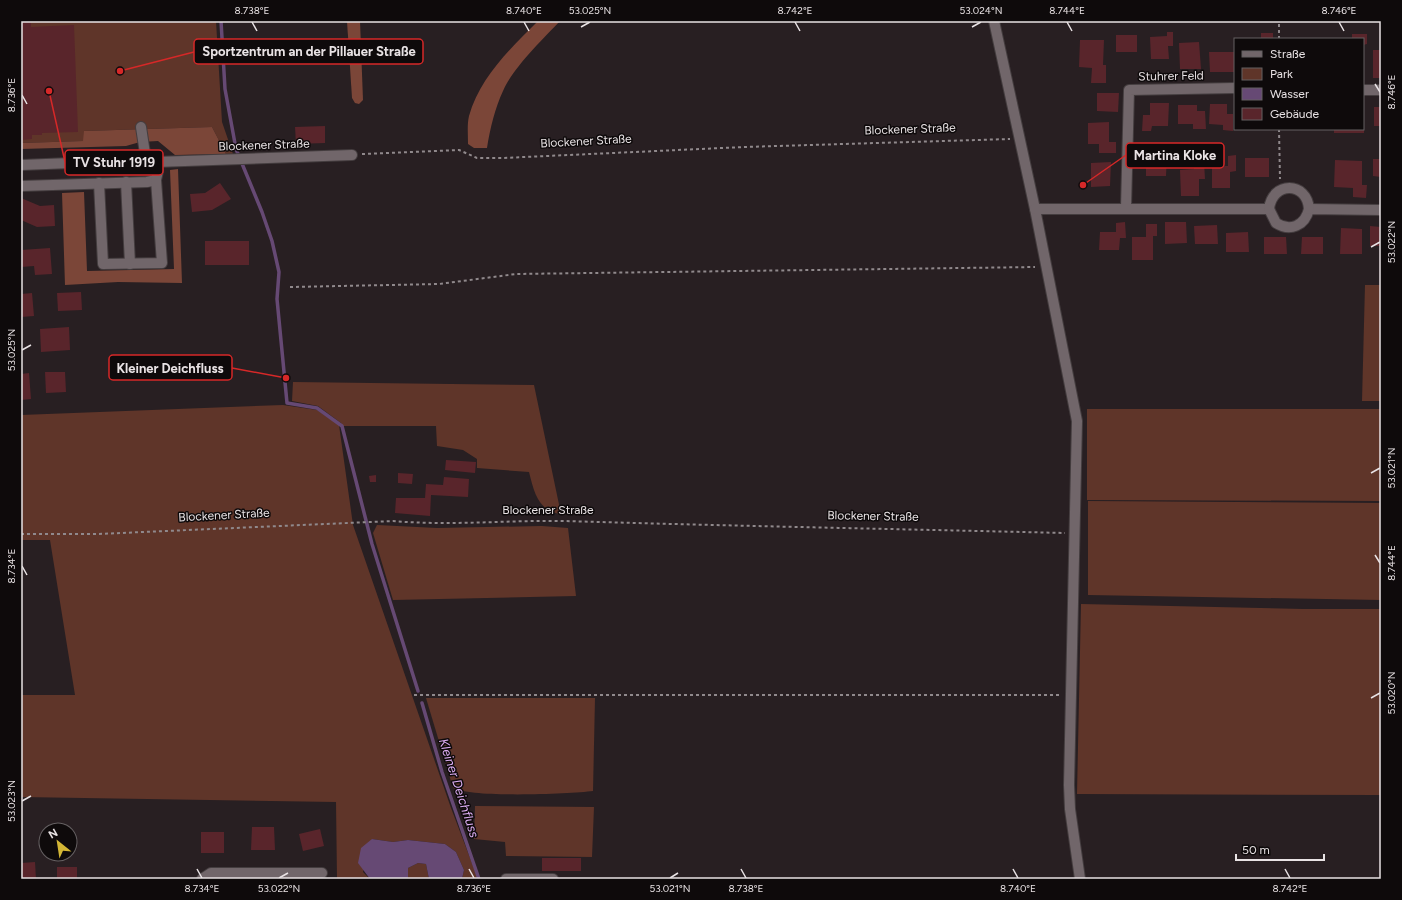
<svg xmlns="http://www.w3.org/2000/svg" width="1402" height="900" viewBox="0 0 1402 900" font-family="Figtree,sans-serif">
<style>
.green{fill:#5f3529}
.forest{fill:#7b4638}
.water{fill:#664974}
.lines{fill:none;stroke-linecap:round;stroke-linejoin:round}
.stream{stroke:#664974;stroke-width:3.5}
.building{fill:#59252b}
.minor-casing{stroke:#443d3f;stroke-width:12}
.path{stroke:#90898c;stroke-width:2;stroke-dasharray:3 3;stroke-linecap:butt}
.minor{stroke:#71666a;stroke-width:10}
.ticks{fill:none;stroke:#e8e2e4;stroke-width:1.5}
.labels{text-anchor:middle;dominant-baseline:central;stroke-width:3;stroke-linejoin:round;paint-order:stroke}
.street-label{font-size:12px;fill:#e8e2e4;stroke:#0e0a0b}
.water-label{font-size:13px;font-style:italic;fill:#dcadf2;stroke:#0e0a0b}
.leader{fill:none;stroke:#d62828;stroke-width:1.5}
.callout-dot{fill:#d62828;stroke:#0e0a0b;stroke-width:1.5}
.callout{fill:#0e0a0b;stroke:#d62828;stroke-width:1.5}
.callout-label{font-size:13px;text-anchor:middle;font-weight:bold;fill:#e8e2e4}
.neatline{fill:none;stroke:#e8e2e4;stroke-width:1.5}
.ticks-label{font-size:10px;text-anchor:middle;fill:#e8e2e4}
</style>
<rect width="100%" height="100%" fill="#281f22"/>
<g class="green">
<path d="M 21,21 L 216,21 L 222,122 L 233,154 L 226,154 L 212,127 L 84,131 L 84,141 L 21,143 Z"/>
<path d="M 1365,285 L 1381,285 L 1381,401 L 1362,401 Z"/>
<path d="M 293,382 L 534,385 L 561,514 C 538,511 534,492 529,472 L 477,468 L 477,459 L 463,450 L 437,446 L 436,426 L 342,426 L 341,423 L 318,406 L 292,401 Z"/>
<path d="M 283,405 L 317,410 L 339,425 L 353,525 L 451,808 L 478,879 L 462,879 L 464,870 L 456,852 L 445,844 L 408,840 L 393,842 L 372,839 L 363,872 L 370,879 L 337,879 L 336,802 L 21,797 L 21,695 L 75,695 L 50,540 L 21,540 L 21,415 Z"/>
<path d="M 1087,409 L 1381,409 L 1381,501 L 1087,500 Z"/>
<path d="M 1088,501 L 1381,503 L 1381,600 L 1088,595 Z"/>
<path d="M 377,525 L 437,528 L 542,526 L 568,528 L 576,596 L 393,600 L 373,533 Z"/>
<path d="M 1081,604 L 1303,609 L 1381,609 L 1381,795 L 1077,794 Z"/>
<path d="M 426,698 L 595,698 L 593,791 C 569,794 471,798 453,788 Z"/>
<path d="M 475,806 L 594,807 L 592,857 L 506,856 L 505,842 L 474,839 Z"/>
<path d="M 418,863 L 426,864 L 429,879 L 408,879 L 408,868 Z"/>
</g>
<g class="forest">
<path d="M 347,21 L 360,21 L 363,100 L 359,104 L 355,103 L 352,98 Z"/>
<path d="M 538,21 L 560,21 C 543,39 512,69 503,91 C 495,108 490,129 487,148 L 474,148 L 468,144 C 468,135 467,124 469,116 C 480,77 511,48 538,21 Z"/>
<path d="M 212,127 L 226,154 L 175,155 L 158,141 L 140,142 L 126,146 L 21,149 L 21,143 L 83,141 L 84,131 Z"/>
<path d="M 178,169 L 182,283 L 118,282 L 65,285 L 62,193 L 84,192 L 87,271 L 174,269 L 170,170 Z"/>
</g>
<path class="water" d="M 372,839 L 393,842 L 408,840 L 445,844 L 456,852 L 464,870 L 462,879 L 429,879 L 426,864 L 418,863 L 408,868 L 408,879 L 370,879 L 358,863 L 361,848 Z"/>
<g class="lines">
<g class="stream">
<path d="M 221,21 L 225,89 L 236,149 L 262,212 L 272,241 L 279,272 L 277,299 L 287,403 L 317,408 L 342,426 L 372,544 L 418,691"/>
<path d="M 422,703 L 442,772 L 479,879"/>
</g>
</g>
<g class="building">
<path d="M 21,21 L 31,21 L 31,27 L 74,25 L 78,132 L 42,133 L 42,135 L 32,135 L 32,139 L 21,140 Z"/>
<path d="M 1167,32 L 1173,32 L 1173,46 L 1168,46 L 1169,59 L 1151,59 L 1150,37 L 1167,36 Z"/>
<rect x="1261" y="33" width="12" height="6"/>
<path d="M 1352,34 L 1367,34 L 1367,44 L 1363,45 L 1363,39 L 1352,39 Z"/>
<rect x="1116" y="35" width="21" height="17"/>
<path d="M 1080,40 L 1104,40 L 1103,65 L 1106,65 L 1106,83 L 1091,83 L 1092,68 L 1079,67 Z"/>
<path d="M 1199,42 L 1201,69 L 1180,69 L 1179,43 Z"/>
<rect x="1373" y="50" width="8" height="28"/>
<path d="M 1209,52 L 1234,52 L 1234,72 L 1210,72 Z"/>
<path d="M 1097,93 L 1119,93 L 1118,112 L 1097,111 Z"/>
<path d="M 1150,103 L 1169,103 L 1168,126 L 1152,126 L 1151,131 L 1142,131 L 1143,115 L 1150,115 Z"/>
<path d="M 1210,104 L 1227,104 L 1227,114 L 1233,114 L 1233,131 L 1223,130 L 1223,125 L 1209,124 Z"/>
<path d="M 1178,105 L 1197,105 L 1197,111 L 1205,111 L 1206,129 L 1193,129 L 1193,124 L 1178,124 Z"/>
<rect x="1374" y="107" width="7" height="19"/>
<path d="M 1109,122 L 1109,142 L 1116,142 L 1116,153 L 1099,153 L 1099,144 L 1088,144 L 1088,123 Z"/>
<path d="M 325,126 L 325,143 L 296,144 L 295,127 Z"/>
<rect x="1334" y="129" width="30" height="4"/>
<path d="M 1146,154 L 1167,154 L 1166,176 L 1146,176 Z"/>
<path d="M 1236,155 L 1236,171 L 1230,172 L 1230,188 L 1212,188 L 1212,166 L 1228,166 L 1228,156 Z"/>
<rect x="1245" y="158" width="24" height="19"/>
<path d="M 1373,159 L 1381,159 L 1381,177 L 1373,176 Z"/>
<path d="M 1335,160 L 1362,161 L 1362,185 L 1367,185 L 1366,198 L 1353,197 L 1353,188 L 1334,187 Z"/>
<path d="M 1111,162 L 1110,186 L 1091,187 L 1091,163 Z"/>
<path d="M 1194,162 L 1204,162 L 1205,179 L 1199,179 L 1199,196 L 1181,196 L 1180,170 L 1194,169 Z"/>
<path d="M 220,183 L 231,199 L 212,210 L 192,212 L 190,194 L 205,193 Z"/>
<path d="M 21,198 L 40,206 L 54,205 L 55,226 L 37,227 L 21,220 Z"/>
<path d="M 1125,222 L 1126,238 L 1120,238 L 1119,250 L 1099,250 L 1100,232 L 1116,232 L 1116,223 Z"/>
<path d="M 1165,222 L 1186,222 L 1187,243 L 1165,244 Z"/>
<path d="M 1146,224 L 1157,224 L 1157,236 L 1153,236 L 1153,260 L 1132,260 L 1132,237 L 1146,237 Z"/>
<path d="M 1217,225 L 1218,244 L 1195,244 L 1194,226 Z"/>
<path d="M 1370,226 L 1381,227 L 1381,246 L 1370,246 Z"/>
<path d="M 1341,228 L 1362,229 L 1362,254 L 1340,254 Z"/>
<path d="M 1248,232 L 1249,252 L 1226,252 L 1226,233 Z"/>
<path d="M 1264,237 L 1286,237 L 1287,254 L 1264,254 Z"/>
<path d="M 1302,237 L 1323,237 L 1323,254 L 1301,254 Z"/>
<rect x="205" y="241" width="44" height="24"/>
<path d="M 50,248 L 52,274 L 35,275 L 34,266 L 21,267 L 21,250 Z"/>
<path d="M 81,292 L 82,310 L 58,311 L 57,293 Z"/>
<path d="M 32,293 L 34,316 L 21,317 L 21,294 Z"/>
<path d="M 69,327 L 70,350 L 41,352 L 40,329 Z"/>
<path d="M 45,372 L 65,372 L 66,392 L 46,393 Z"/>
<path d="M 29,373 L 31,399 L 21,400 L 21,374 Z"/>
<path d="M 446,460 L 476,462 L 475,473 L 445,470 Z"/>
<path d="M 398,473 L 413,474 L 412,484 L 398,483 Z"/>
<path d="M 376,475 L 376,482 L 370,482 L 369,476 Z"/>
<path d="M 444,477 L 469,479 L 468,497 L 431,495 L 430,516 L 395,513 L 396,498 L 425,498 L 426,484 L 443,485 Z"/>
<path d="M 252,827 L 274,827 L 275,850 L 251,850 Z"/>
<path d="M 320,829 L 324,846 L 303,851 L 299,834 Z"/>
<rect x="201" y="832" width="23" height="21"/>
<rect x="542" y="858" width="39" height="13"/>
<path d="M 35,862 L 36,879 L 21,879 L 21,863 Z"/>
<rect x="57" y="867" width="20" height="12"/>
</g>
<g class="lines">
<g class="minor-casing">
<g id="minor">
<path d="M 994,21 L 1035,209 L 1077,421 L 1069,785 L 1070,809 L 1080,879"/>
<path d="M 1363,90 L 1381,90"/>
<path d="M 141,127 L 146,160"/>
<path d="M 156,162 L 352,155"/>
<path d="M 21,165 L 146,160 L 156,162 L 158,171 L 156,180 L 147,182 L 21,186"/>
<path d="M 126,182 L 130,264"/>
<path d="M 99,183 L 103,264 L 162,263 L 156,180"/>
<path d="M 1126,208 L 1129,90 L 1235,88"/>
<path d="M 1035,209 L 1269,209 L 1276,223 C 1290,232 1305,226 1309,209 L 1381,210"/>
<path d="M 1269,209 C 1272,181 1307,181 1309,209"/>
<path d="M 202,879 L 211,873 L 322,873"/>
<path d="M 506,879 L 553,879"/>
</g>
</g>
<g class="path">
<path d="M 1279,39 L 1279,21"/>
<path d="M 1279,129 L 1280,179"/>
<path d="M 362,154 L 459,150 L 477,158 L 503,158 L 744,147 L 1010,139"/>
<path d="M 290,287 L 439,284 L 516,274 L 1035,267"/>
<path d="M 21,534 L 98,534 L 393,521 C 450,526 507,520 565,521 C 732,526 898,529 1065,533"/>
<path d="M 414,695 L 1060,695"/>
</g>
<use href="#minor" class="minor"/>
</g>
<path class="ticks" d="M 252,22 L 257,31M 524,22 L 529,31M 795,22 L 800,31M 1067,22 L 1072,31M 1339,22 L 1344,31M 581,27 L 590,22M 972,27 L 981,22M 1375,84 L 1380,92M 22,95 L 27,104M 1371,247 L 1380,242M 22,350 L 31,345M 1371,473 L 1380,468M 1375,555 L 1380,563M 22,566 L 27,575M 1371,698 L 1380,693M 22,801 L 31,796M 197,869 L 202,878M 469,869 L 474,878M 741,869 L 746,878M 1013,869 L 1018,878M 1285,869 L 1290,878M 279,878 L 288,873M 670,878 L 678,873"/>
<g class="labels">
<g class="street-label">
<text transform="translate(1171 76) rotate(-1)">Stuhrer Feld</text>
<text transform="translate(910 129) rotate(-2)">Blockener Straße</text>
<text transform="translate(586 141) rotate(-3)">Blockener Straße</text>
<text transform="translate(264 145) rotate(-2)">Blockener Straße</text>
<text x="548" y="510">Blockener Straße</text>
<text transform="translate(224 515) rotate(-3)">Blockener Straße</text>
<text transform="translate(873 516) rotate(1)">Blockener Straße</text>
</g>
<g class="water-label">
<text transform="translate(459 788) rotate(72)">Kleiner Deichfluss</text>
</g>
</g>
<path class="leader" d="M120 71L194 52M1083 185L1126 155M49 91L65 162M286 378L232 368"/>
<g class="callout-dot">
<circle cx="120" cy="71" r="4"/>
<circle cx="1083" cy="185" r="4"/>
<circle cx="49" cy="91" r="4"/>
<circle cx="286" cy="378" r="4"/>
</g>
<g class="callout">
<rect x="194" y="39" width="229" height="25" rx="4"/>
<rect x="1126" y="143" width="98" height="25" rx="4"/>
<rect x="65" y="150" width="98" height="25" rx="4"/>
<rect x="109" y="355" width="123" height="25" rx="4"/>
</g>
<g class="callout-label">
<text x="309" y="56">Sportzentrum an der Pillauer Straße</text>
<text x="1175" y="160">Martina Kloke</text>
<text x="114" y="167">TV Stuhr 1919</text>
<text x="170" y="373">Kleiner Deichfluss</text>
</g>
<rect width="1402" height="900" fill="none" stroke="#0e0a0b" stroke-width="44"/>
<rect x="1234" y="38" width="130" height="92" fill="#0e0a0b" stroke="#656062"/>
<rect x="1242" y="51" width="20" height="6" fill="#71666a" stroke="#656062"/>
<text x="1270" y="58" font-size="12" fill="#e8e2e4">Straße</text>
<rect x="1242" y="68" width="20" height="12" fill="#5f3529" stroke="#656062"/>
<text x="1270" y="78" font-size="12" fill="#e8e2e4">Park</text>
<rect x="1242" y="88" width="20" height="12" fill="#664974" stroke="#656062"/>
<text x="1270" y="98" font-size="12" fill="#e8e2e4">Wasser</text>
<rect x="1242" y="108" width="20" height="12" fill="#59252b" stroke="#656062"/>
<text x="1270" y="118" font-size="12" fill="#e8e2e4">Gebäude</text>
<g transform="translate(58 842) rotate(330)"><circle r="19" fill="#0e0a0b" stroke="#656062"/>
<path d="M0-3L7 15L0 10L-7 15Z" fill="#d3b635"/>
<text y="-6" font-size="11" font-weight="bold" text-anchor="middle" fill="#e8e2e4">N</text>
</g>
<path d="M1236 854v6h88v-6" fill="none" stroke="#e8e2e4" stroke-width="2"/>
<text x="1242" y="854" font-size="12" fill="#e8e2e4" stroke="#0e0a0b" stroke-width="3" paint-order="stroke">50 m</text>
<rect x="22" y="22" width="1358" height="856" class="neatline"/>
<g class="ticks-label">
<text x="252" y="14">8.738°E</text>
<text x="524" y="14">8.740°E</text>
<text x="590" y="14">53.025°N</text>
<text x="795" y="14">8.742°E</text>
<text x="981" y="14">53.024°N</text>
<text x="1067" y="14">8.744°E</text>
<text x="1339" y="14">8.746°E</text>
<text transform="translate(1391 92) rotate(-90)" y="4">8.746°E</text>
<text transform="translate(11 95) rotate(-90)" y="4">8.736°E</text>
<text transform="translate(1391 242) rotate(-90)" y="4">53.022°N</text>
<text transform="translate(11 350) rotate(-90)" y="4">53.025°N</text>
<text transform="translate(1391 468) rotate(-90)" y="4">53.021°N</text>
<text transform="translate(1391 563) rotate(-90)" y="4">8.744°E</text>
<text transform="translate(11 566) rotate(-90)" y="4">8.734°E</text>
<text transform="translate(1391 693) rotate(-90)" y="4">53.020°N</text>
<text transform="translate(11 801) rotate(-90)" y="4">53.023°N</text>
<text x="202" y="892">8.734°E</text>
<text x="279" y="892">53.022°N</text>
<text x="474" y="892">8.736°E</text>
<text x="670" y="892">53.021°N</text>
<text x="746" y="892">8.738°E</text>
<text x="1018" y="892">8.740°E</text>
<text x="1290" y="892">8.742°E</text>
</g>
</svg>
